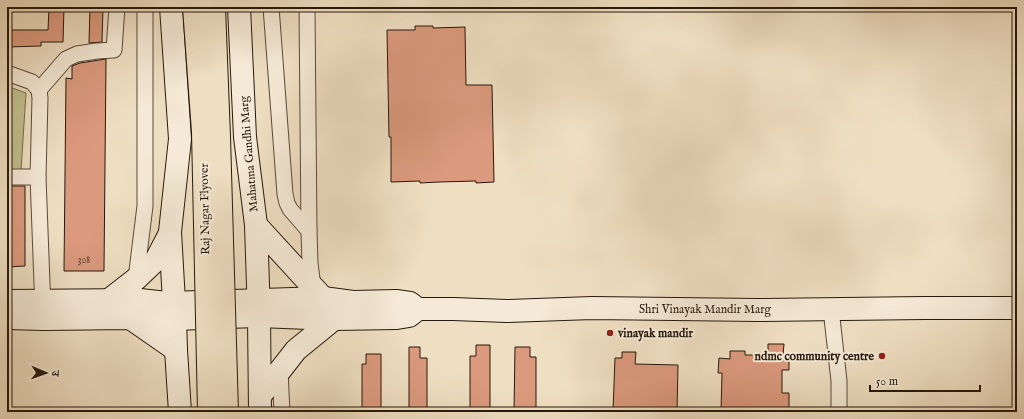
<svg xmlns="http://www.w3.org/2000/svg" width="1024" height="419" viewBox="0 0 1024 419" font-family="'IM FELL English','Noto Serif Devanagari',serif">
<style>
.green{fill:#c1c08e;stroke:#746c4d}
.building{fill:#db997d;stroke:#26190c}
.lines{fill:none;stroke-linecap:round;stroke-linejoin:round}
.street-casing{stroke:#584a3a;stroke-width:17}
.secondary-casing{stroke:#26190c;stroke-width:24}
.street{stroke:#f5ead7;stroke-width:15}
.secondary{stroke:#f5ead7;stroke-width:22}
.primary-bridge-casing{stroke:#26190c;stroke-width:24;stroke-linecap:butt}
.primary-bridge{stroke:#efdfc2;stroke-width:22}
.poi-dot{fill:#8f2418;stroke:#f5ead7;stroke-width:1.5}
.labels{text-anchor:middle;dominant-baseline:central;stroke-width:4;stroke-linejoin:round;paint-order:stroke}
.number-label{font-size:10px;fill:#533928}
.street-label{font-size:12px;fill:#26190c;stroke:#f5ead7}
.poi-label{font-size:12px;font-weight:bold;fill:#26190c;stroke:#f5ead7;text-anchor:start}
</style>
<rect width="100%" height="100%" fill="#efdfc2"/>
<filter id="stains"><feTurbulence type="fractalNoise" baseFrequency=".005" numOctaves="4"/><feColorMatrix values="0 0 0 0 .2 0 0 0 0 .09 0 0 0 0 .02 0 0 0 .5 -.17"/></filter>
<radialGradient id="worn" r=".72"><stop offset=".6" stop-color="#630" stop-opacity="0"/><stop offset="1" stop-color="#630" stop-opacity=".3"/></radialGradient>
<path class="green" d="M 7,86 L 26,93 L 21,170 L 7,169 Z"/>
<g class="building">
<path d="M 49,7 L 64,7 L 63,42 L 41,42 L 41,46 L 7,47 L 7,30 L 48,30 Z"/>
<path d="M 90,7 L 103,7 L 102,42 L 89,43 Z"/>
<path d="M 415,26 L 433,26 L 433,28 L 465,27 L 466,85 L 492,85 L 494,182 L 476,183 L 476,181 L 439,182 L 420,183 L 420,181 L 391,182 L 391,137 L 389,137 L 387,30 L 415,30 Z"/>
<path d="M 106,59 L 104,271 L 64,271 L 66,78 L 72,79 L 72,66 L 80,63 Z"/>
<path d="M 7,186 L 25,186 L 25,266 L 7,267 Z"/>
<path d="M 768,344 L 784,344 L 783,355 L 789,355 L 789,370 L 782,370 L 782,393 L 789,393 L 789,410 L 782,410 L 782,412 L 767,412 L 767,410 L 744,410 L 744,412 L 721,411 L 722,373 L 718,373 L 719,358 L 730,359 L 730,351 L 745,351 L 745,355 L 768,355 Z"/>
<path d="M 476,345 L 490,345 L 490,412 L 470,412 L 470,356 L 476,356 Z"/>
<path d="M 409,347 L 420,347 L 420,358 L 427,358 L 427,412 L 409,412 Z"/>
<path d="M 515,347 L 530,347 L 530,357 L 536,357 L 536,411 L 514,412 Z"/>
<path d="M 622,352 L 636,352 L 635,364 L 678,365 L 677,412 L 618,412 L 619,411 L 613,411 L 615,358 L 622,358 Z"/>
<path d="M 366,354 L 381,354 L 381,412 L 362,412 L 362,364 L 366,364 Z"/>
</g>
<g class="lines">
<g class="street-casing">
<g id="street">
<path d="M 271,7 L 285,194 L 287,203 L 290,209 L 309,231"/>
<path d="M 307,7 L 309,231 L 310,263 L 313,287"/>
<path d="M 7,73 L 32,82 L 39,90 L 40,98 L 38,177 L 43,310"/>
<path d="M 39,90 L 66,59 L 77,54 L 97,51 L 114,50 L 117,7"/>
<path d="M 7,177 L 38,177"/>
<path d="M 136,279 L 145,206 L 145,7"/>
<path d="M 831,309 L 839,381 L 839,412"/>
<path d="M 280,371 L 282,412"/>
</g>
</g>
<g class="secondary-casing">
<g id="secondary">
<path d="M 171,7 L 180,139 L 170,232 L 175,319 L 176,350 L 180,412"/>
<path d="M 239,7 L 245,137 L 256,225 L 259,316 L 260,412"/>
<path d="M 256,225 L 323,298"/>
<path d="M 109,300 L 136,279 L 156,260 L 170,233"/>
<path d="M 7,301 L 140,300 L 167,303 L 323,298 L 353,302 L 396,301 L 410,303 L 418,309 L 453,309 L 507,311 L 592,308 L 758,310 L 924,308 L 1017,308"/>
<path d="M 7,318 L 43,319 L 130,318 L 175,319 L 259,316 L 334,319 L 397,318 L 409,316 L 418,309"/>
<path d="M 130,318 L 176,350"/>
<path d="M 260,396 L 296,350 L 334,319"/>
</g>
</g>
<use href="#street" class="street"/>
<use href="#secondary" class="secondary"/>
<g class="primary-bridge-casing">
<g id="primary-bridge">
<path d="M 194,7 L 203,132 L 209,412"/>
<path d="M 214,7 L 219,137 L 227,412"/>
</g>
</g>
<use href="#primary-bridge" class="primary-bridge"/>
</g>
<g class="poi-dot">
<circle cx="610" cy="333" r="4"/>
<circle cx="882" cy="356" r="4"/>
</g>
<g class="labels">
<g class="number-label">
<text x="84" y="260">308</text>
</g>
<g class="street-label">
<text transform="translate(249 154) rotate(-95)">Mahatma Gandhi Marg</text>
<text transform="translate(205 209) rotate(-91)">Raj Nagar Flyover</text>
<text x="705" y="309">Shri Vinayak Mandir Marg</text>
</g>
<g class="poi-label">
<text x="618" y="333">vinayak mandir</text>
<text x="874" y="356" text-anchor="end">ndmc community centre</text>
</g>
</g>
<rect width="1024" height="419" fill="none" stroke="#efdfc2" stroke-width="24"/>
<rect x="8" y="8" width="1008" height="403" fill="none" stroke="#26190c" stroke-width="2"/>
<rect x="12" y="12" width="1000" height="395" fill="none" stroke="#26190c"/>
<g transform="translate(46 373) rotate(92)" stroke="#f5ead7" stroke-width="3" paint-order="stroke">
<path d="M0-3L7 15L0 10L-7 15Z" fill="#26190c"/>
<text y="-6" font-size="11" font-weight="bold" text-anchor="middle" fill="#26190c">उ</text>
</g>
<path d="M870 385v6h110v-6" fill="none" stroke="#26190c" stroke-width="2"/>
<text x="876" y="385" font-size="12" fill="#26190c" stroke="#f5ead7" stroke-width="3" paint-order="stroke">50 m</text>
<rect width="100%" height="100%" filter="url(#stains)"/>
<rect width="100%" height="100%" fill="url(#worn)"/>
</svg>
